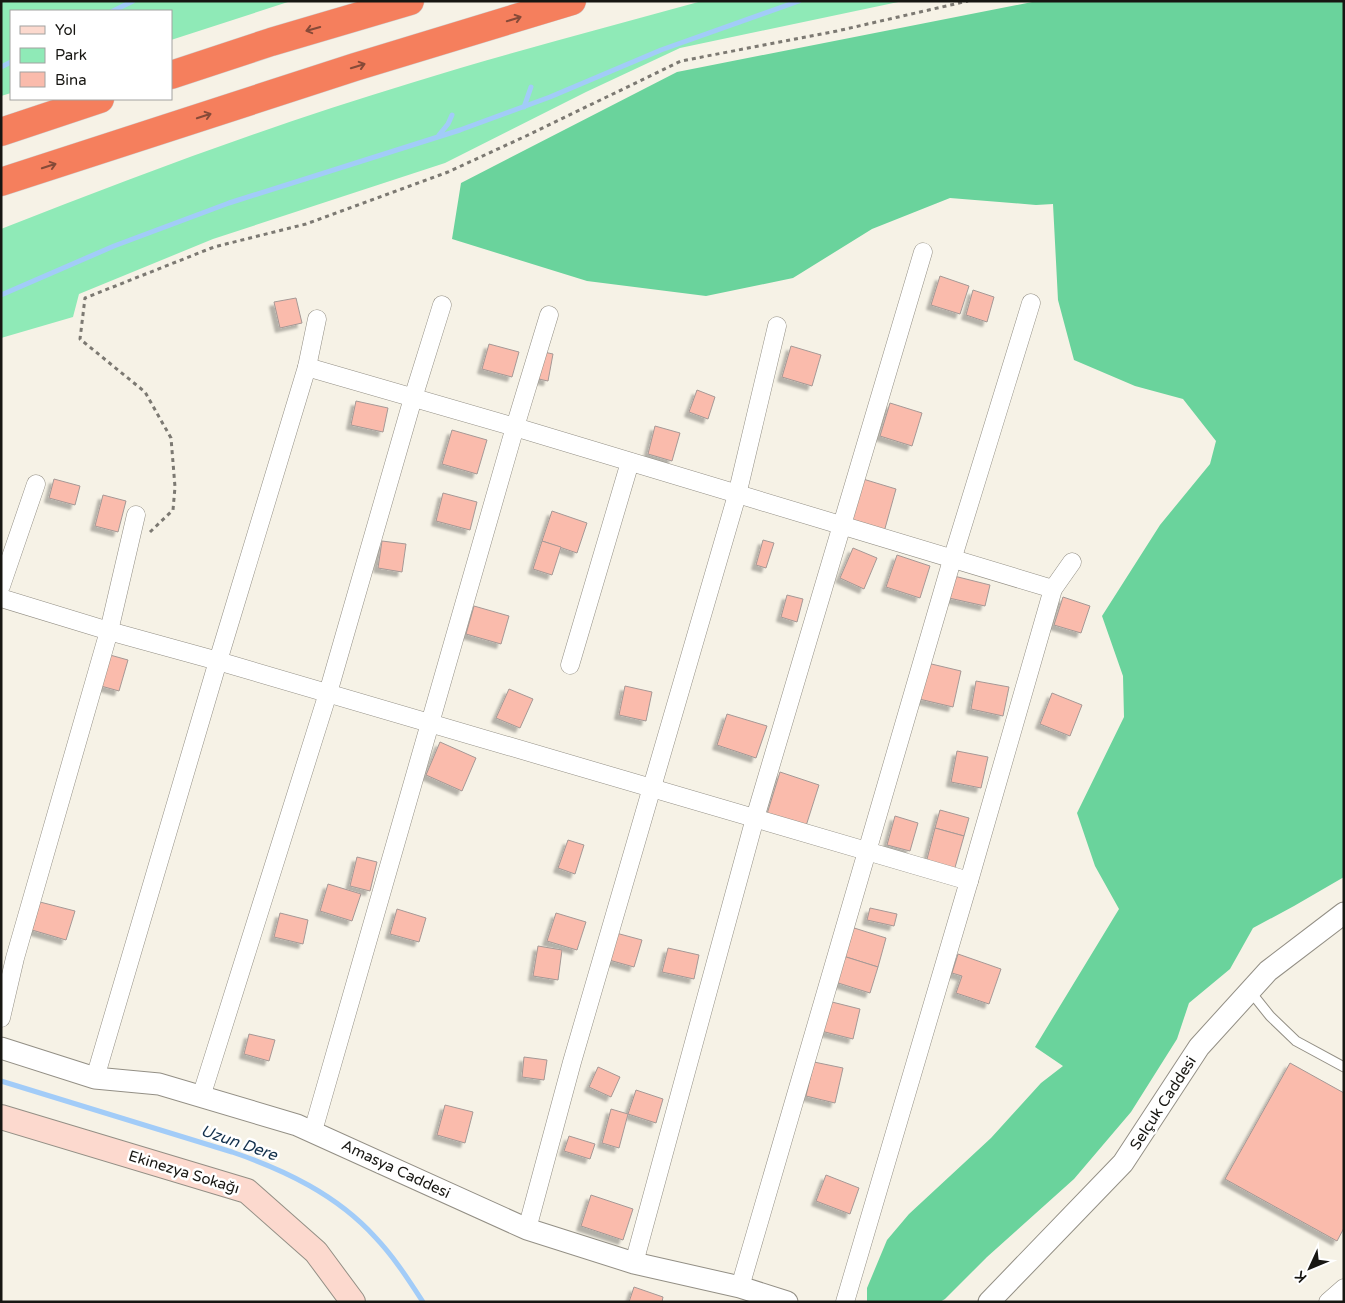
<svg xmlns="http://www.w3.org/2000/svg" width="1345" height="1303" viewBox="0 0 1345 1303" font-family="'Varela Round',sans-serif">
<style>
.green{fill:#8feab7}
.forest{fill:#6ad39c}
.lines{fill:none;stroke-linecap:round;stroke-linejoin:round}
.stream{stroke:#a2ccf8;stroke-width:5}
.building{fill:#fabbac;stroke:#a59895;filter:url(#shadow)}
.service-casing{stroke:#938f85;stroke-width:11}
.minor-casing{stroke:#938f85;stroke-width:19}
.tertiary-casing{stroke:#938f85;stroke-width:23}
.secondary-casing{stroke:#938f85;stroke-width:26}
.motorway-casing{stroke:#d1d0d0;stroke-width:29}
.path{stroke:#7c7972;stroke-width:3;stroke-dasharray:4 4;stroke-linecap:butt}
.service{stroke:#fff;stroke-width:9}
.minor{stroke:#fff;stroke-width:18}
.tertiary{stroke:#fff;stroke-width:21}
.secondary{stroke:#fcd9ce;stroke-width:24}
.motorway{stroke:#f57f5d;stroke-width:28}
.oneway{stroke:#864a38}
.labels{text-anchor:middle;dominant-baseline:central;stroke-width:5;stroke-linejoin:round;paint-order:stroke}
.street-label{font-size:15px;fill:#171612;stroke:#fff}
.water-label{font-size:16px;font-style:italic;fill:#12304c;stroke:#fff}
</style>
<defs>
<filter id="shadow"><feDropShadow dx="-4.5" dy="4.5" stdDeviation="1" flood-color="#0004"/></filter>
</defs>
<rect width="100%" height="100%" fill="#f6f2e6"/>
<g class="green">
<path d="M 1,1 L 291,1 L 171,40 L 171,11 L 11,11 L 11,93 L 1,96 Z"/>
<path d="M 702,1 L 903,1 L 680,48 L 586,92 L 445,163 L 213,239 L 79,294 L 73,317 L 1,338 L 1,229 C 136,176 272,125 411,83 C 507,53 605,28 702,1 Z"/>
</g>
<path class="forest" d="M 1037,1 L 1344,1 L 1344,877 L 1294,906 L 1253,928 L 1230,969 L 1189,1003 L 1177,1039 L 1131,1112 L 1074,1179 L 987,1257 L 945,1299 L 940,1302 L 867,1302 L 867,1288 L 887,1240 L 909,1214 L 991,1138 L 1041,1083 L 1063,1066 L 1035,1047 L 1119,909 L 1095,866 L 1077,813 L 1124,717 L 1123,676 L 1102,616 L 1160,525 L 1210,464 L 1216,441 L 1183,399 L 1135,386 L 1074,360 L 1058,300 L 1053,204 L 1036,205 L 950,198 L 872,229 L 793,278 L 706,296 L 587,281 L 452,239 L 461,183 L 677,72 Z"/>
<g class="lines">
<g class="stream">
<path d="M 113,11 L 133,1"/>
<path d="M 1,67 L 11,62"/>
<path d="M 524,107 L 531,87"/>
<path d="M 439,135 L 448,124 L 452,115"/>
<path d="M 1,295 L 114,246 L 229,203 L 460,130 L 550,97 L 661,50 L 799,1"/>
<path d="M 1,1081 L 232,1152 C 285,1170 337,1195 375,1237 C 394,1257 408,1279 423,1302"/>
</g>
</g>
<g class="building">
<path d="M 940,276 L 969,286 L 960,314 L 931,305 Z"/>
<path d="M 973,290 L 994,297 L 987,322 L 966,315 Z"/>
<path d="M 296,298 L 302,323 L 280,328 L 274,302 Z"/>
<path d="M 489,344 L 519,352 L 512,377 L 482,369 Z"/>
<path d="M 791,346 L 821,355 L 812,386 L 782,377 Z"/>
<path d="M 539,351 L 553,354 L 548,381 L 534,378 Z"/>
<path d="M 697,390 L 715,397 L 708,419 L 689,412 Z"/>
<path d="M 356,401 L 388,408 L 383,432 L 351,425 Z"/>
<path d="M 890,403 L 922,413 L 912,446 L 880,436 Z"/>
<path d="M 655,426 L 680,433 L 672,461 L 648,454 Z"/>
<path d="M 452,430 L 487,440 L 477,474 L 442,464 Z"/>
<path d="M 54,479 L 80,486 L 75,505 L 49,498 Z"/>
<path d="M 863,479 L 896,489 L 884,532 L 851,522 Z"/>
<path d="M 443,493 L 477,502 L 470,530 L 436,521 Z"/>
<path d="M 103,495 L 126,501 L 118,532 L 95,526 Z"/>
<path d="M 552,511 L 587,523 L 577,553 L 542,541 Z"/>
<path d="M 763,540 L 774,543 L 766,568 L 756,565 Z"/>
<path d="M 382,541 L 406,544 L 402,572 L 378,568 Z"/>
<path d="M 542,541 L 561,547 L 552,575 L 533,569 Z"/>
<path d="M 853,548 L 877,558 L 864,589 L 840,578 Z"/>
<path d="M 897,555 L 930,566 L 920,598 L 886,587 Z"/>
<path d="M 954,576 L 990,585 L 985,606 L 949,598 Z"/>
<path d="M 787,595 L 803,599 L 797,622 L 781,617 Z"/>
<path d="M 1063,597 L 1090,606 L 1081,633 L 1054,625 Z"/>
<path d="M 474,606 L 509,616 L 501,644 L 466,634 Z"/>
<path d="M 110,655 L 128,660 L 119,691 L 101,686 Z"/>
<path d="M 923,662 L 961,671 L 953,707 L 915,698 Z"/>
<path d="M 976,681 L 1009,687 L 1003,716 L 971,709 Z"/>
<path d="M 625,686 L 652,692 L 646,721 L 619,715 Z"/>
<path d="M 509,689 L 533,699 L 520,728 L 496,718 Z"/>
<path d="M 1052,693 L 1082,705 L 1070,736 L 1040,724 Z"/>
<path d="M 727,714 L 767,726 L 756,758 L 717,745 Z"/>
<path d="M 440,742 L 476,758 L 462,791 L 426,775 Z"/>
<path d="M 957,751 L 988,757 L 981,788 L 951,782 Z"/>
<path d="M 780,772 L 819,785 L 806,826 L 767,814 Z"/>
<path d="M 940,810 L 969,818 L 964,836 L 935,828 Z"/>
<path d="M 895,816 L 918,823 L 910,851 L 887,845 Z"/>
<path d="M 935,828 L 964,836 L 954,871 L 926,863 Z"/>
<path d="M 568,840 L 584,845 L 575,874 L 558,868 Z"/>
<path d="M 357,857 L 377,862 L 370,891 L 350,886 Z"/>
<path d="M 328,884 L 361,894 L 352,921 L 320,911 Z"/>
<path d="M 40,902 L 75,911 L 66,940 L 32,930 Z"/>
<path d="M 870,908 L 897,914 L 894,926 L 867,920 Z"/>
<path d="M 397,909 L 426,918 L 419,942 L 390,934 Z"/>
<path d="M 280,913 L 308,920 L 303,944 L 274,937 Z"/>
<path d="M 556,913 L 586,922 L 577,950 L 547,941 Z"/>
<path d="M 851,927 L 886,938 L 878,967 L 843,956 Z"/>
<path d="M 616,933 L 642,940 L 634,967 L 609,960 Z"/>
<path d="M 538,946 L 562,950 L 558,980 L 533,976 Z"/>
<path d="M 668,948 L 699,955 L 694,979 L 662,972 Z"/>
<path d="M 958,954 L 1001,969 L 989,1004 L 956,993 L 962,976 L 952,973 Z"/>
<path d="M 843,956 L 878,967 L 870,993 L 835,982 Z"/>
<path d="M 828,1001 L 860,1009 L 853,1039 L 821,1031 Z"/>
<path d="M 249,1034 L 275,1040 L 269,1061 L 244,1054 Z"/>
<path d="M 524,1057 L 547,1060 L 544,1080 L 522,1077 Z"/>
<path d="M 814,1062 L 843,1068 L 835,1103 L 806,1096 Z"/>
<path d="M 1290,1063 L 1344,1093 L 1344,1228 L 1337,1241 L 1225,1179 Z"/>
<path d="M 598,1067 L 620,1077 L 611,1097 L 589,1087 Z"/>
<path d="M 636,1090 L 663,1099 L 656,1123 L 628,1114 Z"/>
<path d="M 445,1105 L 473,1112 L 465,1143 L 437,1135 Z"/>
<path d="M 611,1109 L 628,1114 L 619,1148 L 602,1143 Z"/>
<path d="M 569,1136 L 595,1144 L 590,1159 L 564,1151 Z"/>
<path d="M 826,1175 L 859,1188 L 850,1214 L 816,1201 Z"/>
<path d="M 591,1195 L 633,1209 L 623,1240 L 581,1226 Z"/>
<path d="M 634,1287 L 663,1297 L 662,1302 L 629,1302 Z"/>
</g>
<g class="lines">
<g class="service-casing">
<path id="service" d="M 1250,991 L 1270,1016 L 1296,1041 L 1344,1067"/>
</g>
<g class="minor-casing">
<g id="minor">
<path d="M 307,367 L 515,427 L 1053,589"/>
<path d="M 1,586 L 36,484"/>
<path d="M 1,598 L 109,631 L 218,661 L 969,881"/>
<path d="M 570,665 L 630,462"/>
<path d="M 1,1018 L 15,958 L 109,631 L 136,515"/>
<path d="M 95,1078 L 218,661 L 307,367 L 317,319"/>
<path d="M 201,1097 L 328,693 L 413,398 L 442,305"/>
<path d="M 313,1131 L 515,427 L 549,315"/>
<path d="M 527,1229 L 572,1062 L 737,495 L 777,326"/>
<path d="M 634,1263 L 755,818 L 923,252"/>
<path d="M 740,1287 L 952,560 L 1031,303"/>
<path d="M 845,1302 L 969,881 L 1053,589 L 1072,562"/>
<path d="M 1328,1302 L 1344,1288"/>
</g>
</g>
<g class="tertiary-casing">
<g id="tertiary">
<path d="M 1,1048 L 95,1078 L 159,1084 L 297,1125 L 527,1229 L 634,1263 L 740,1287 L 787,1302"/>
<path d="M 989,1302 L 1123,1163 L 1199,1047 L 1268,971 L 1344,913"/>
</g>
</g>
<g class="secondary-casing">
<path id="secondary" d="M 1,1117 L 247,1191 L 316,1252 L 353,1302"/>
</g>
<g class="motorway-casing">
<g id="motorway">
<path d="M 171,75 L 271,42 L 410,1"/>
<path d="M 1,132 L 100,99"/>
<path d="M 1,182 L 355,67 L 572,1"/>
</g>
</g>
<path class="path" d="M 150,532 L 173,510 L 175,487 L 171,438 L 145,392 L 80,339 L 85,298 L 214,247 L 306,224 L 448,172 L 526,136 L 681,61 L 837,31 L 968,1"/>
<use href="#service" class="service"/>
<use href="#minor" class="minor"/>
<use href="#tertiary" class="tertiary"/>
<use href="#secondary" class="secondary"/>
<use href="#motorway" class="motorway"/>
</g>
<defs><path id="oneway-shaft" d="M-6 0H5M1.5-3L5.5 0L1.5 3" fill="none" stroke-width="1.6" stroke-linecap="round" stroke-linejoin="round" transform="scale(1.25)"/></defs>
<g class="oneway">
<use href="#oneway-shaft" transform="translate(514 19) rotate(-17)"/>
<use href="#oneway-shaft" transform="translate(313 29) rotate(164)"/>
<use href="#oneway-shaft" transform="translate(358 66) rotate(-17)"/>
<use href="#oneway-shaft" transform="translate(204 116) rotate(-18)"/>
<use href="#oneway-shaft" transform="translate(49 166) rotate(-18)"/>
</g>
<g class="labels">
<g class="street-label">
<text transform="translate(1163 1103) rotate(-57)">Selçuk Caddesi</text>
<text transform="translate(396 1169) rotate(25)">Amasya Caddesi</text>
<text transform="translate(184 1172) rotate(17)">Ekinezya Sokağı</text>
</g>
<g class="water-label">
<text transform="translate(239 1143) rotate(19)">Uzun Dere</text>
</g>
</g>
<rect width="1345" height="1303" fill="none" stroke="#171612" stroke-width="5"/>
<rect x="10" y="10" width="162" height="90" fill="#ffffff" stroke="#a2a2a0"/>
<rect x="20" y="26" width="25" height="8" fill="#fcd9ce" stroke="#a2a2a0"/>
<text x="55" y="35" font-size="15" fill="#171612">Yol</text>
<rect x="20" y="48" width="25" height="15" fill="#8feab7" stroke="#a2a2a0"/>
<text x="55" y="60" font-size="15" fill="#171612">Park</text>
<rect x="20" y="72" width="25" height="15" fill="#fabbac" stroke="#a2a2a0"/>
<text x="55" y="85" font-size="15" fill="#171612">Bina</text>
<g transform="translate(1310 1268) rotate(226)" stroke="#ffffff" stroke-width="4" paint-order="stroke">
<path d="M0-4L9 19L0 12L-9 19Z" fill="#171612"/>
<text y="-8" font-size="14" font-weight="bold" text-anchor="middle" fill="#171612">K</text>
</g>
</svg>
